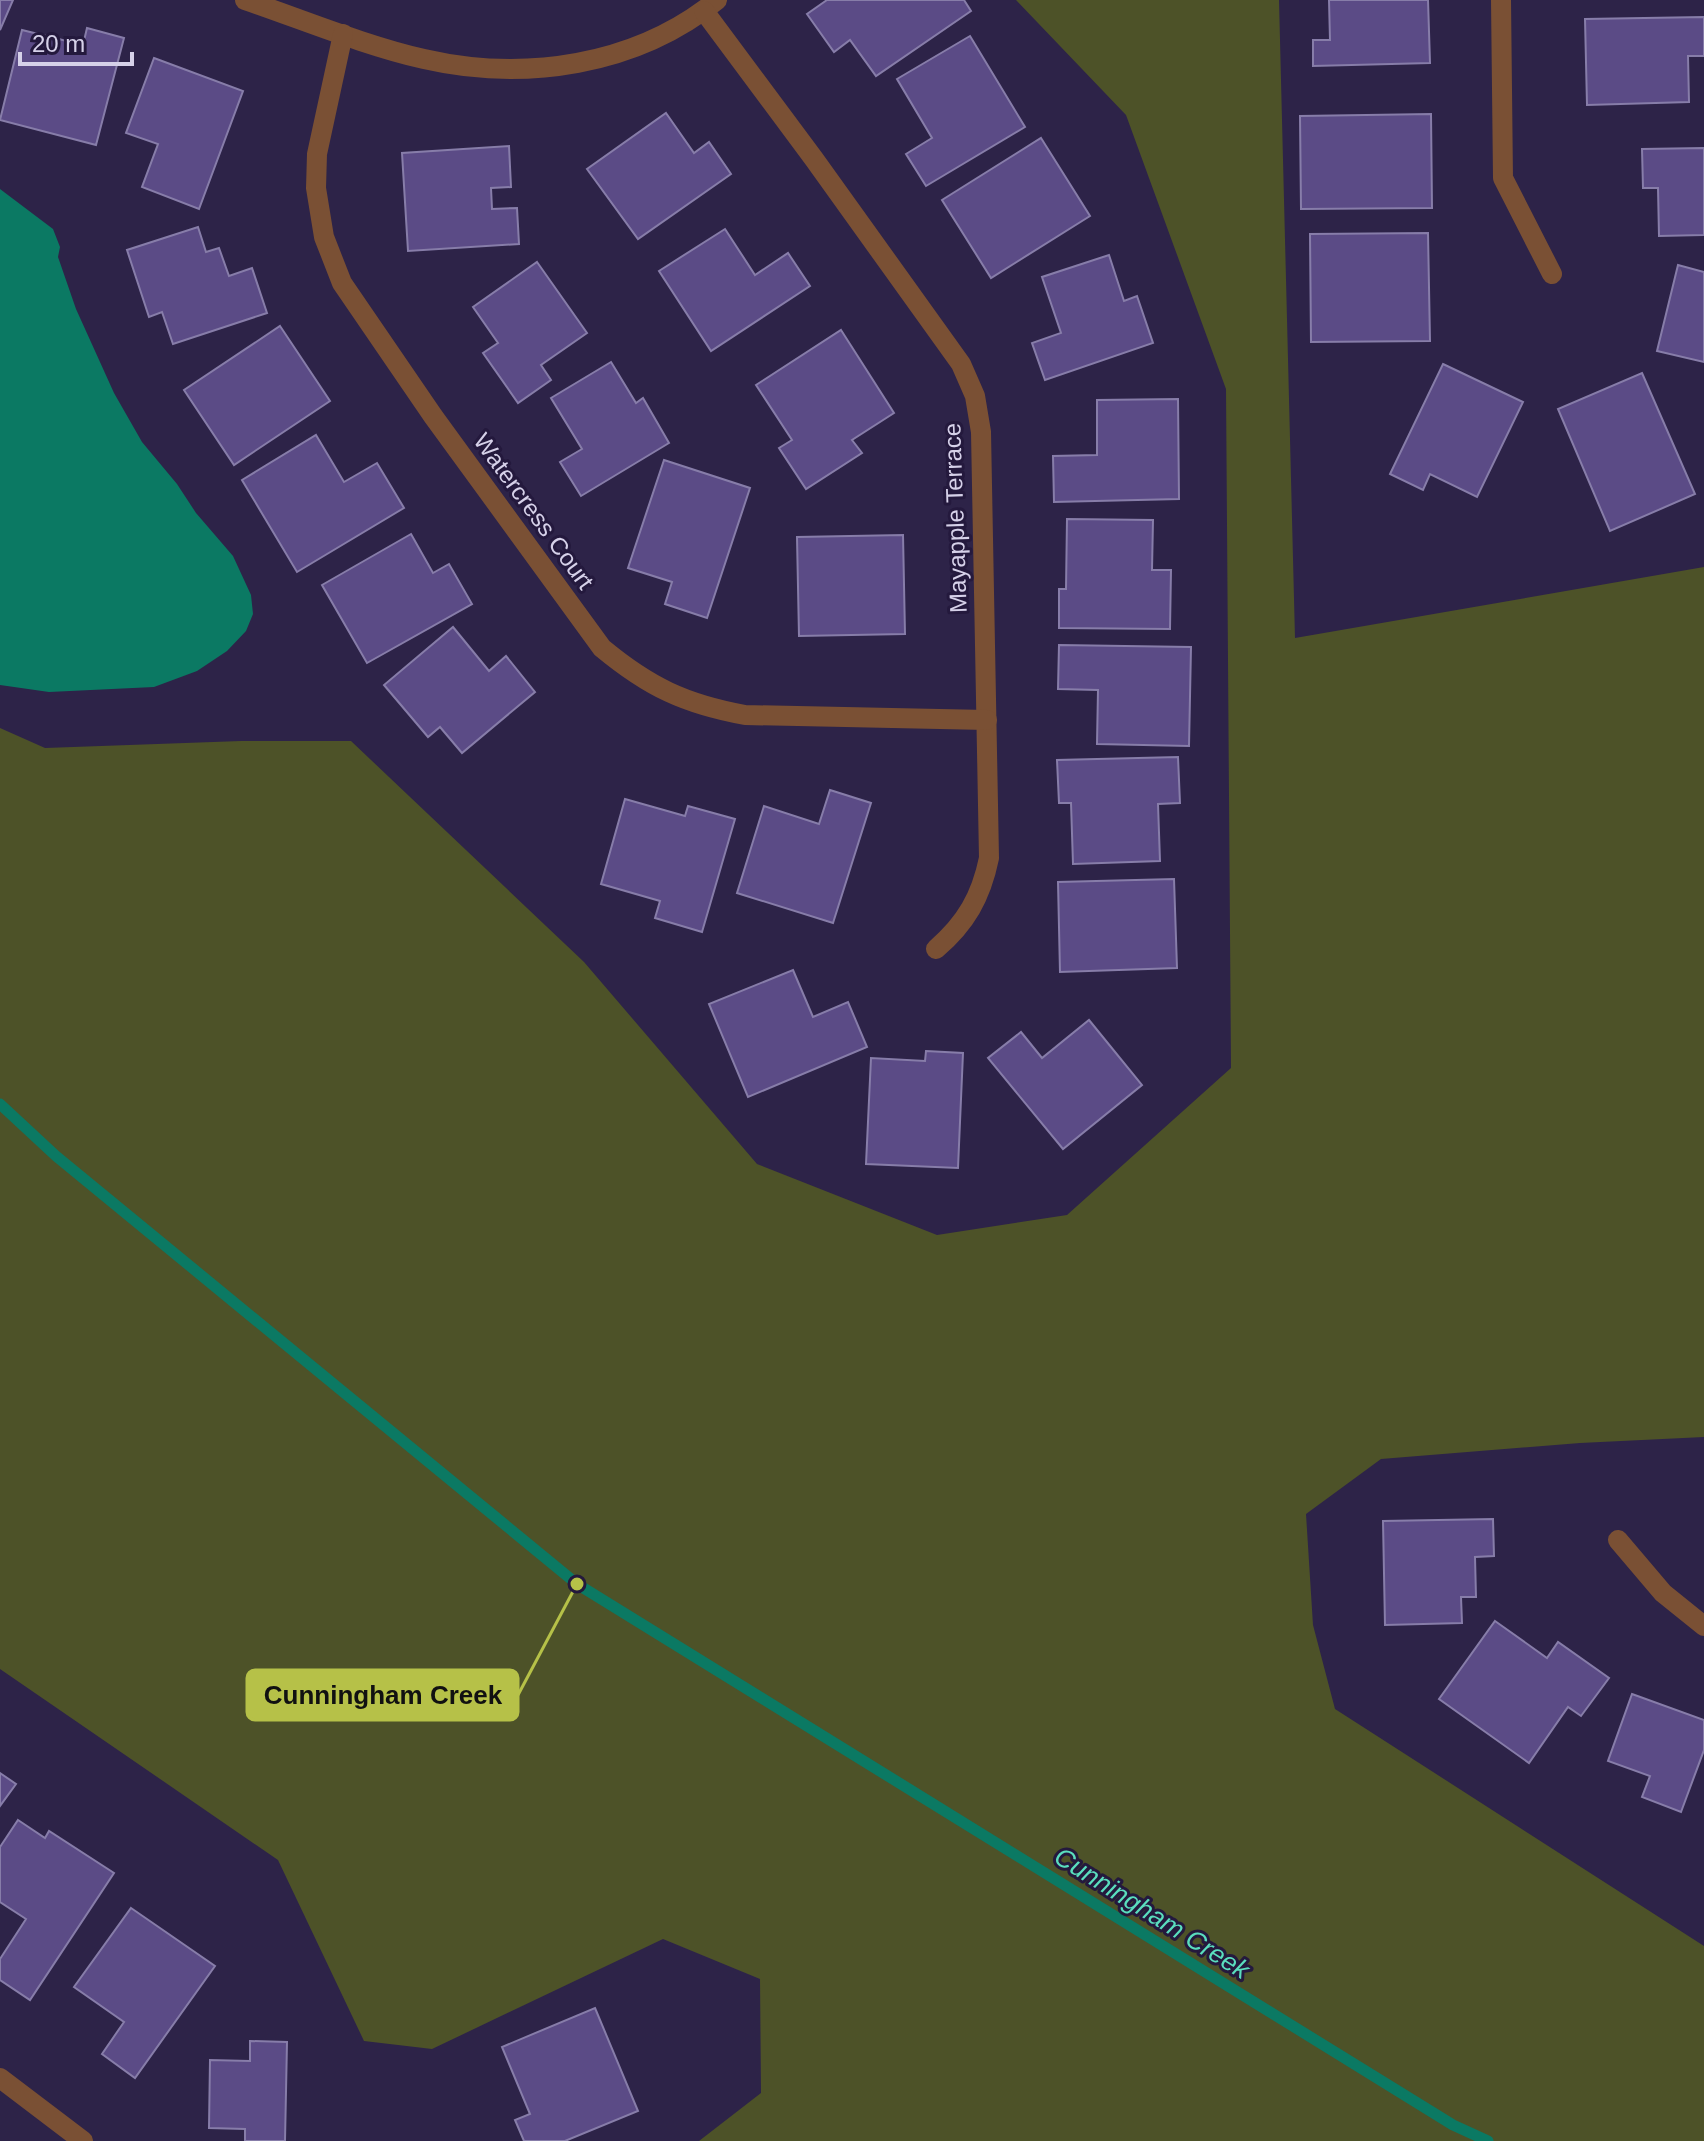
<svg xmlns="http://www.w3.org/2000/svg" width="1704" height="2141" viewBox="0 0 1704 2141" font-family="Helvetica,sans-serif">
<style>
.green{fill:#4d5228}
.water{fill:#0b7963}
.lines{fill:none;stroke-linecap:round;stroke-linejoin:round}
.stream{stroke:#0b7963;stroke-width:11}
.building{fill:#5b4b86;stroke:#877da9;stroke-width:2}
.street{stroke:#7a5034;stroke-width:20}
.labels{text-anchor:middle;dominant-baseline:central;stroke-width:6;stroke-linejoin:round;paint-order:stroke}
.street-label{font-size:24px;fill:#d6d1e9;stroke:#24193d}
.water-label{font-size:26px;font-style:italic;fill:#5adebe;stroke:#24193d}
.leader{fill:none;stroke:#b6c148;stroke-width:3}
.callout-dot{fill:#b6c148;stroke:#24193d;stroke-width:3}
.callout{fill:#b6c148;stroke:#b6c148;stroke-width:3}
.callout-label{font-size:26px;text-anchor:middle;font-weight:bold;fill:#111}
</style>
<rect width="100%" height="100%" fill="#2d2348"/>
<path class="green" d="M 1016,0 L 1279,0 L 1295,638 L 1704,567 L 1704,1437 L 1580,1443 L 1381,1459 L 1306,1514 L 1313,1625 L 1335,1709 L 1704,1946 L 1704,2141 L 699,2141 L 761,2093 L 760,1979 L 663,1939 L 432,2049 L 364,2041 L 278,1860 L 0,1669 L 0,728 L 45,748 L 241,741 L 351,741 L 584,962 L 757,1164 L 937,1235 L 1067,1215 L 1231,1068 L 1226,389 L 1126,115 Z"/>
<path class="water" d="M 0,189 L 53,229 L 60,247 L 58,257 L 76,309 L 114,393 L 142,442 L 177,484 L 196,513 L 233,556 L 251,595 L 253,614 L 246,631 L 227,651 L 197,671 L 154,687 L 49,692 L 0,685 Z"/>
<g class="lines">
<path class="stream" d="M 0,1104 L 56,1156 L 577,1584 L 1453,2125 L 1488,2141"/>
</g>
<g class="building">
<path d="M 0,0 L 13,0 L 0,30 Z"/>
<path d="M 827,0 L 964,0 L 971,11 L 876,76 L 850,40 L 834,52 L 807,14 Z"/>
<path d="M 1329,0 L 1428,0 L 1430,63 L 1313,66 L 1313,40 L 1330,40 Z"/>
<path d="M 1704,17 L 1704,56 L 1688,56 L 1689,102 L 1587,105 L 1585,19 Z"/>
<path d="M 87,28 L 124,38 L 96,145 L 0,120 L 22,30 L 83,45 Z"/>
<path d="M 970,36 L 1025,127 L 926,186 L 906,154 L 932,138 L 897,79 Z"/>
<path d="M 154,58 L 243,91 L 199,209 L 142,187 L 158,144 L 126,133 Z"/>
<path d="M 666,113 L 694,153 L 709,142 L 731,174 L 638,239 L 587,169 Z"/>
<path d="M 1431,114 L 1432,208 L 1301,209 L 1300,116 Z"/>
<path d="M 1041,138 L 1090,216 L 991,278 L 942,200 Z"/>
<path d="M 509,146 L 511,187 L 491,188 L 492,209 L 517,208 L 519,244 L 408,251 L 402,153 Z"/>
<path d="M 1704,148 L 1704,235 L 1659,236 L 1658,188 L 1643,188 L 1642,149 Z"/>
<path d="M 198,227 L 206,252 L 219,248 L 229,276 L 252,268 L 267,313 L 173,344 L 162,312 L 149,317 L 127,250 Z"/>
<path d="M 725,229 L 755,275 L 788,253 L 810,286 L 711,351 L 659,271 Z"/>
<path d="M 1428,233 L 1430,341 L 1311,342 L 1310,234 Z"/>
<path d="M 1109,255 L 1124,301 L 1137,296 L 1153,343 L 1045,380 L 1032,343 L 1061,333 L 1042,277 Z"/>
<path d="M 537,262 L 587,333 L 541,365 L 551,380 L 518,403 L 483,353 L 498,343 L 473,307 Z"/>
<path d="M 1678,265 L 1704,272 L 1704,362 L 1657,351 Z"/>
<path d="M 280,326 L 330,401 L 234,465 L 184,390 Z"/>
<path d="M 841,330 L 894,413 L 852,440 L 862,453 L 806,489 L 779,448 L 792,440 L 756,385 Z"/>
<path d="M 611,362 L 636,403 L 643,398 L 669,443 L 581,496 L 560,462 L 582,449 L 551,398 Z"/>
<path d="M 1443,364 L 1523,402 L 1477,497 L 1430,474 L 1423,490 L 1390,474 Z"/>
<path d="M 1642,373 L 1695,494 L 1610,531 L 1558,409 Z"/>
<path d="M 1178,399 L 1179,499 L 1054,502 L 1053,456 L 1097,455 L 1097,400 Z"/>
<path d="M 316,435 L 344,482 L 377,463 L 404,508 L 297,572 L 242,480 Z"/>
<path d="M 664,460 L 750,488 L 707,618 L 665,604 L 672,582 L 628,568 Z"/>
<path d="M 1067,519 L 1153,520 L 1152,570 L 1171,570 L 1170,629 L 1059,628 L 1059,589 L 1066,589 Z"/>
<path d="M 411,534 L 433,573 L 449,564 L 472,604 L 367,663 L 322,585 Z"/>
<path d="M 903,535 L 905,634 L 799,636 L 797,537 Z"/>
<path d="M 453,627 L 489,671 L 506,656 L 535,692 L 462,753 L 440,727 L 428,737 L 384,685 Z"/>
<path d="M 1059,645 L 1191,647 L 1189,746 L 1097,744 L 1098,690 L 1058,689 Z"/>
<path d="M 1178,757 L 1180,803 L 1158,804 L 1160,861 L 1073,864 L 1071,803 L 1059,803 L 1057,760 Z"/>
<path d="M 830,790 L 871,803 L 833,923 L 737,893 L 764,806 L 819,824 Z"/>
<path d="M 625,799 L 685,816 L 688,806 L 735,819 L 702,932 L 655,918 L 660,901 L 601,884 Z"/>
<path d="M 1174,879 L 1177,968 L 1060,972 L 1058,882 Z"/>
<path d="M 793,970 L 813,1017 L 848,1002 L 867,1047 L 748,1097 L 709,1004 Z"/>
<path d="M 1089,1020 L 1142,1085 L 1063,1149 L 988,1058 L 1021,1032 L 1042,1058 Z"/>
<path d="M 926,1051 L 963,1053 L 958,1168 L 866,1164 L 871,1058 L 925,1061 Z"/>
<path d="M 1493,1519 L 1494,1556 L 1475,1557 L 1476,1597 L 1461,1597 L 1462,1623 L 1385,1625 L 1383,1521 Z"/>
<path d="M 1495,1621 L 1547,1658 L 1558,1642 L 1609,1678 L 1581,1716 L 1568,1707 L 1529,1763 L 1439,1699 Z"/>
<path d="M 1632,1694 L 1704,1720 L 1704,1750 L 1681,1812 L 1642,1797 L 1650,1776 L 1608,1761 Z"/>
<path d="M 0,1773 L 16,1784 L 0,1806 Z"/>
<path d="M 18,1820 L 45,1838 L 49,1831 L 114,1873 L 30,2000 L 0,1980 L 0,1959 L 26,1919 L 0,1902 L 0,1847 Z"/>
<path d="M 131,1908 L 215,1966 L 135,2078 L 102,2054 L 124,2022 L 74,1987 Z"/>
<path d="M 595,2008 L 638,2111 L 565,2141 L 524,2141 L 515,2120 L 530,2114 L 502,2047 Z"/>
<path d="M 250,2041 L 287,2042 L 285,2141 L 245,2141 L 245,2129 L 209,2128 L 210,2060 L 250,2061 Z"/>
</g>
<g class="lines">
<g class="street">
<path d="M 245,0 C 301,19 366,46 424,59 C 524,82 636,66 717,0"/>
<path d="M 1501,0 L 1503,178 L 1552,274"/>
<path d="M 704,11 L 814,159 L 961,364 L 975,396 L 981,432 L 989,858 C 981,897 966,923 936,949"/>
<path d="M 343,34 L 317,154 L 316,188 L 324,237 L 342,283 L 433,416 L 602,648 C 649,687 685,704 745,715 L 987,720"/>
<path d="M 1618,1540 L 1663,1593 L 1704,1626"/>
<path d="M 0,2078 L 83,2141"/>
</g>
</g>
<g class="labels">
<g class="street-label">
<text transform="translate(534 511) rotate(54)">Watercress Court</text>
<text transform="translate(955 518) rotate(-92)">Mayapple Terrace</text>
</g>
<g class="water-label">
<text transform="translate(1152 1913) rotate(32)">Cunningham Creek</text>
</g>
</g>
<path class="leader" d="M577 1584L518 1695"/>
<circle class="callout-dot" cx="577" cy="1584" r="8"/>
<rect class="callout" x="247" y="1670" width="271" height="50" rx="8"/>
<g class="callout-label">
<text x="383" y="1704">Cunningham Creek</text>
</g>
<path d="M20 52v12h112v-12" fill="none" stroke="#d6d1e9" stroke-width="4"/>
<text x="32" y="52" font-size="24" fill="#d6d1e9" stroke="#24193d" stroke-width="6" paint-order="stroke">20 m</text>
</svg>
